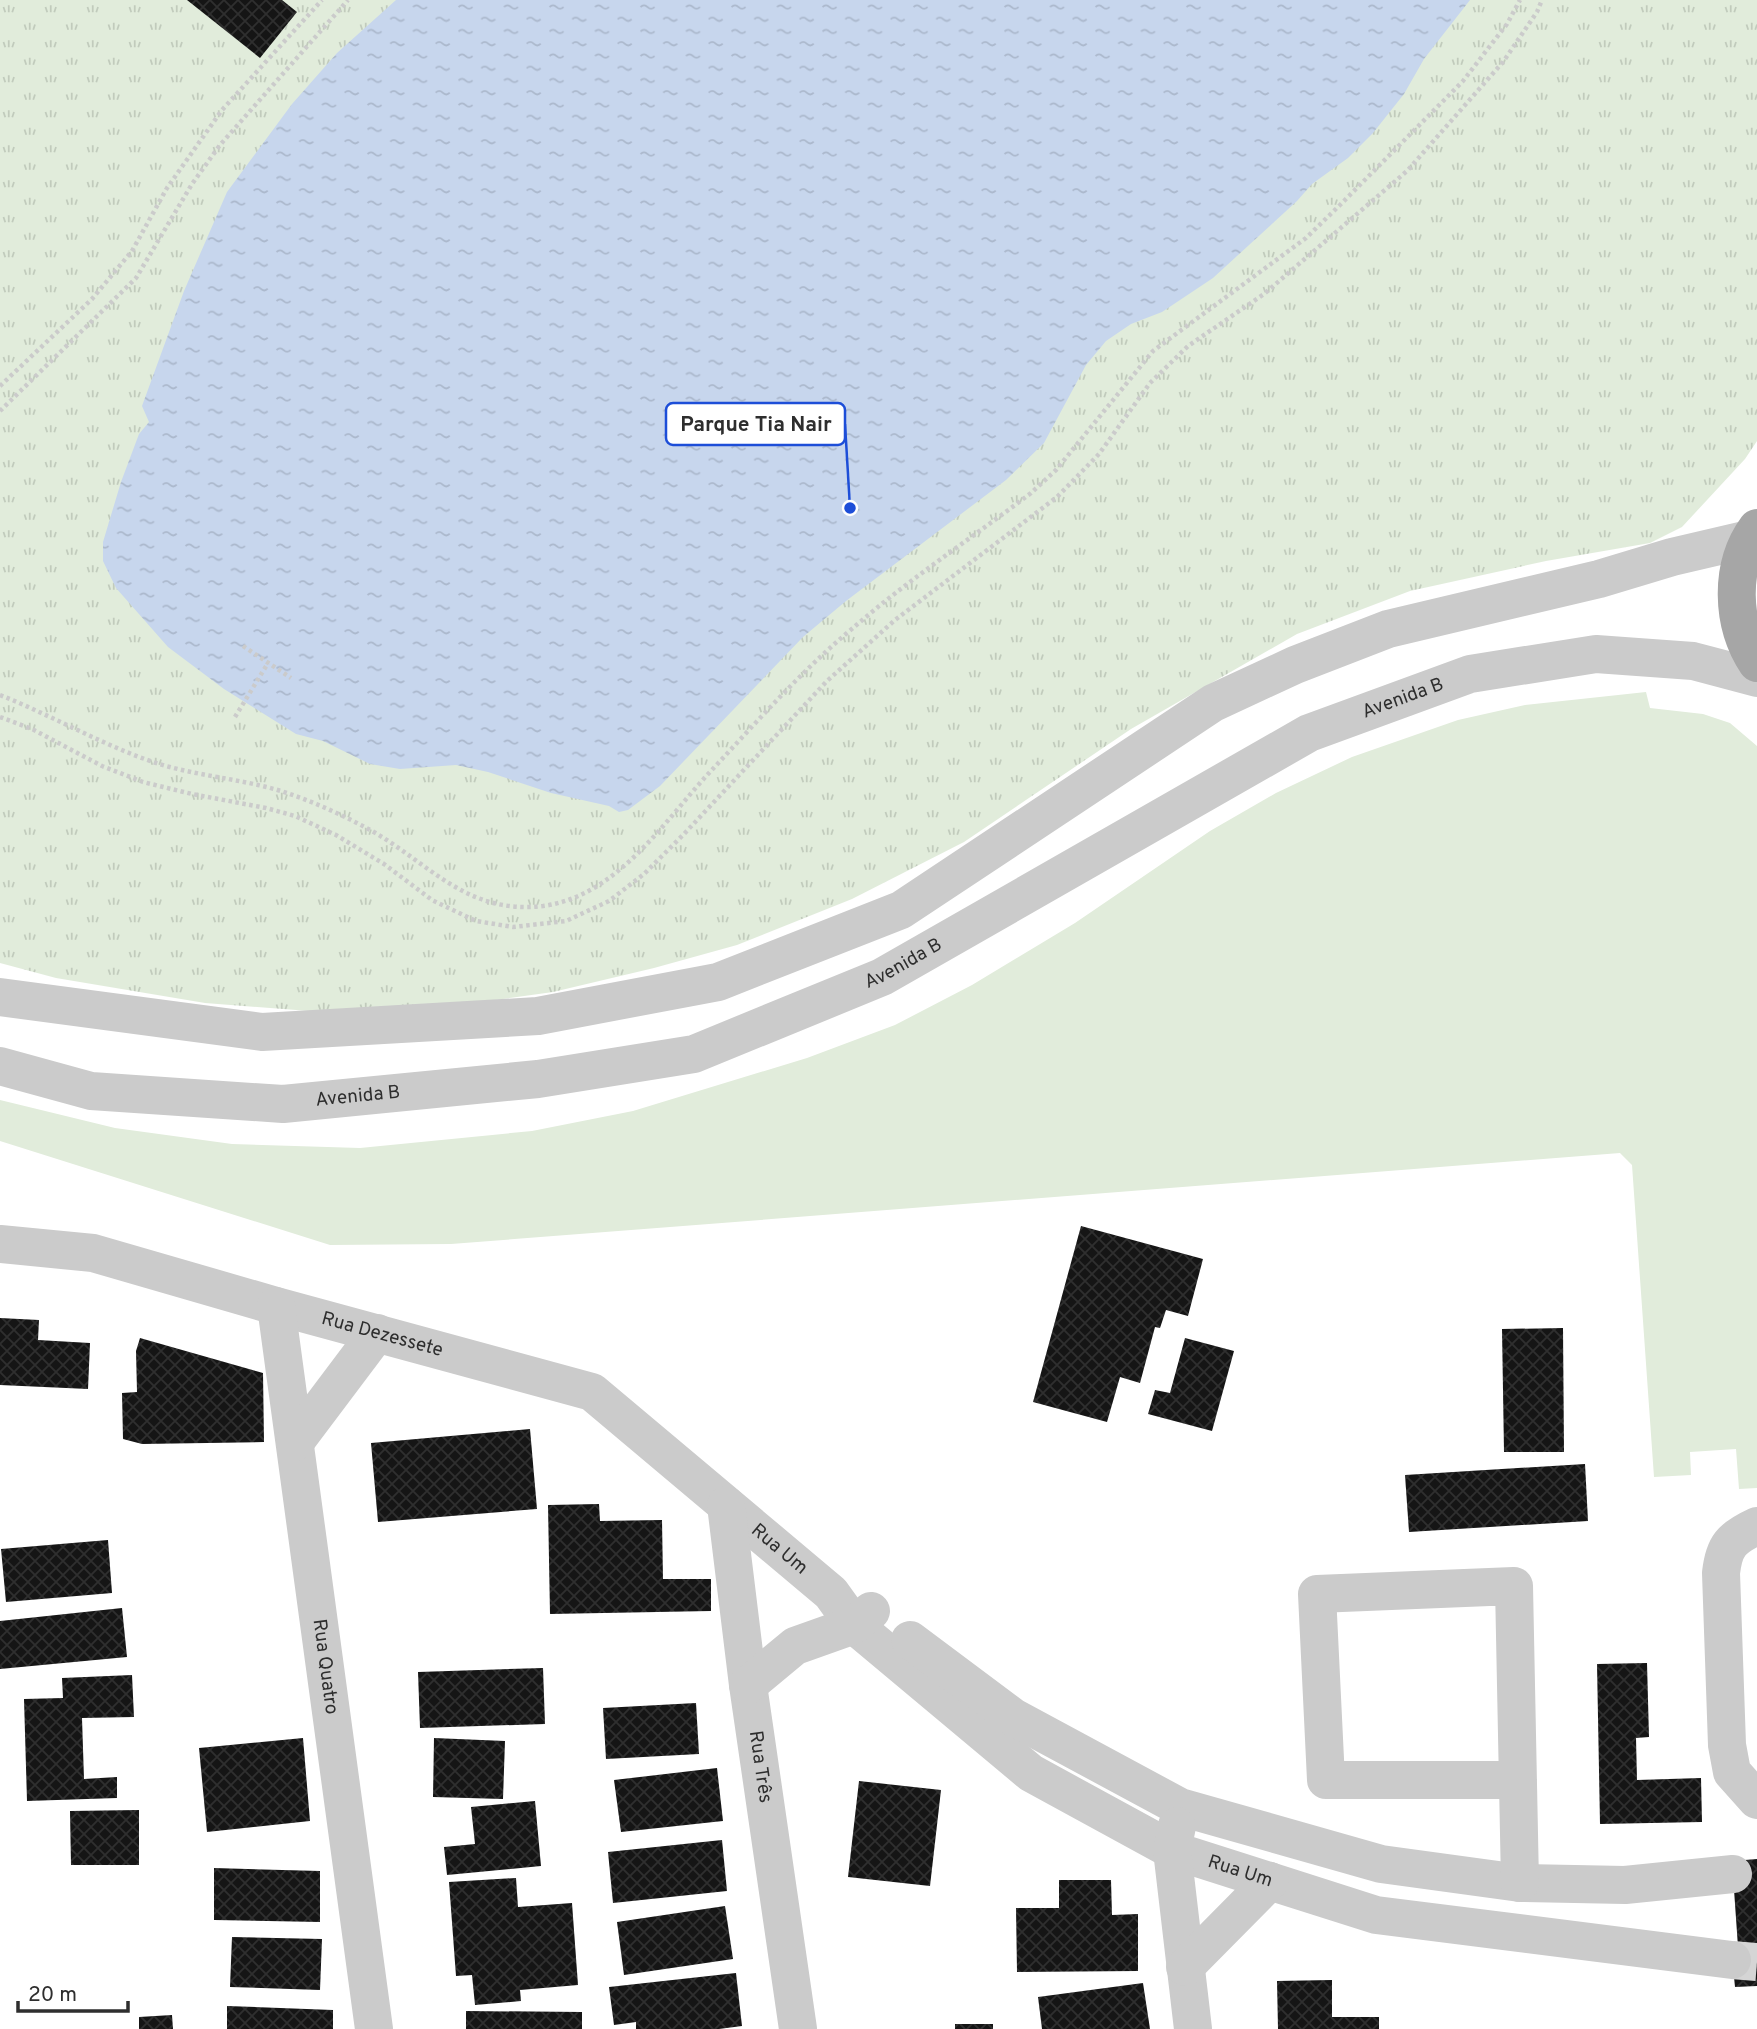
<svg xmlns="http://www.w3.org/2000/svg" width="1757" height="2029" viewBox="0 0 1757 2029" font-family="Overpass,sans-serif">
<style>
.grass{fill:#e1ecdb}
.park{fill:url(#park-tufts)}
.water{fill:url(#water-ripples)}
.building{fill:url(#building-cross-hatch)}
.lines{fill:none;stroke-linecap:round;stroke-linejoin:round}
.minor-tunnel{stroke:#d5d5d5;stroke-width:38;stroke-dasharray:38 19;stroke-linecap:butt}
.path{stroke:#cbcbcb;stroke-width:4.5;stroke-dasharray:3.5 3.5;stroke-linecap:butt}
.minor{stroke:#cbcbcb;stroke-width:38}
.major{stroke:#a6a6a6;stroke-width:38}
.labels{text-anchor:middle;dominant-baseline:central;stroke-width:7;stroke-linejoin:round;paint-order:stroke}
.street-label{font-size:19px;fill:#2e2e2e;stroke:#fff}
.leader{fill:none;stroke:#1d4ed8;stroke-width:2.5}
.callout-dot{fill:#1d4ed8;stroke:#fff;stroke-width:2.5}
.callout{fill:#fff;stroke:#1d4ed8;stroke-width:2.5}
.callout-label{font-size:21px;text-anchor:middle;font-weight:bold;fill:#2e2e2e}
</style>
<defs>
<pattern id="park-tufts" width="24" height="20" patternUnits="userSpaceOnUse" patternTransform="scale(1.75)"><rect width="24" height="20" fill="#e1ecdb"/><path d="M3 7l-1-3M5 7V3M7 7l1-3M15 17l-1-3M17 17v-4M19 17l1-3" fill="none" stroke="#c1cbbc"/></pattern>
<pattern id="water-ripples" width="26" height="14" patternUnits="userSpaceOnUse" patternTransform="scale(1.75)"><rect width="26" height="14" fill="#c7d6ed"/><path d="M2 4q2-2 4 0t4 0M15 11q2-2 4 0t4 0" fill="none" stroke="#abb8cc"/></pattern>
<pattern id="building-cross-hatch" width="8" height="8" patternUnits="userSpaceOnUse" patternTransform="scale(1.75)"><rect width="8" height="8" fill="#151515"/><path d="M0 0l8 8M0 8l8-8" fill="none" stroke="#2f2f2f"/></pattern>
</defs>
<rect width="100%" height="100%" fill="#fff"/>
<path class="grass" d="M 1646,692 L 1650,708 L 1703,714 L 1730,723 L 1757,746 L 1757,1488 L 1739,1489 L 1736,1449 L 1690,1452 L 1691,1475 L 1654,1477 L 1632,1165 L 1620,1153 L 451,1244 L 330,1245 L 0,1141 L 0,1100 L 115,1128 L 232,1144 L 360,1148 L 532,1131 L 633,1111 L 807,1058 L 895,1025 L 972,985 L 1075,923 L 1210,831 L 1276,793 L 1352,757 L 1458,720 L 1525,705 Z"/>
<path class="park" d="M 0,0 L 1757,0 L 1757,441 L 1745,459 L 1682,527 L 1650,543 L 1546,561 L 1410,591 L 1297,634 L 1131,729 L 964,842 L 852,899 L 737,945 L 654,968 L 553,992 L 474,1003 L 309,1011 L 205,1003 L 56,978 L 0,963 Z"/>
<path class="water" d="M 396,0 L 1470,0 L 1424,59 L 1404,94 L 1373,133 L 1348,158 L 1312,184 L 1297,201 L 1213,278 L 1162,312 L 1131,324 L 1106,341 L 1086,365 L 1044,443 L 1006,480 L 846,601 L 803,637 L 660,786 L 628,810 L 619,812 L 609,806 L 551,793 L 488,772 L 456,765 L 400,769 L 370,764 L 323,741 L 296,734 L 224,689 L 168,647 L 116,588 L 103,561 L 103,542 L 121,482 L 139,434 L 149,422 L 142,406 L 184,291 L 227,192 L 292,104 L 337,53 Z"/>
<g class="building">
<path d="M 187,0 L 282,0 L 297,12 L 260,58 Z"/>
<path d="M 1081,1226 L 1203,1259 L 1188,1316 L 1166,1310 L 1160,1328 L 1155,1327 L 1140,1383 L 1120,1377 L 1107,1422 L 1033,1402 Z"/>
<path d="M 0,1318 L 39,1320 L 38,1340 L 90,1343 L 88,1389 L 0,1385 Z"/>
<path d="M 1563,1328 L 1564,1452 L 1504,1452 L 1502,1329 Z"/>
<path d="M 140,1338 L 263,1373 L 264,1442 L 142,1444 L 123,1439 L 122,1393 L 137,1392 L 136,1351 Z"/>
<path d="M 1185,1338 L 1234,1351 L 1212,1431 L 1148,1414 L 1155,1390 L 1170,1393 Z"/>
<path d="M 530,1429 L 537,1509 L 378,1522 L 371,1443 Z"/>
<path d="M 1585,1464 L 1588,1521 L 1409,1532 L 1405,1475 Z"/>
<path d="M 599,1504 L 600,1521 L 662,1520 L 663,1579 L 711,1579 L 711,1611 L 550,1614 L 548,1505 Z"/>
<path d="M 108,1540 L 112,1593 L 6,1602 L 1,1549 Z"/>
<path d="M 122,1608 L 127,1657 L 0,1669 L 0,1621 Z"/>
<path d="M 1647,1663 L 1649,1737 L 1636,1738 L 1637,1780 L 1701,1778 L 1702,1822 L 1600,1824 L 1597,1664 Z"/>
<path d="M 543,1668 L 545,1724 L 420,1728 L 418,1672 Z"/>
<path d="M 132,1675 L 134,1717 L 82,1718 L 84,1779 L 117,1777 L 117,1798 L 27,1801 L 24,1699 L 63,1698 L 62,1678 Z"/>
<path d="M 696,1703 L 699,1754 L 606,1759 L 603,1708 Z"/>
<path d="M 303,1738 L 310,1821 L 207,1832 L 199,1748 Z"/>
<path d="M 434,1738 L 505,1741 L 503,1799 L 433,1797 Z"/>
<path d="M 717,1768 L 723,1821 L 621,1832 L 614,1780 Z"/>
<path d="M 859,1781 L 941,1790 L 930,1886 L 848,1877 Z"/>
<path d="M 535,1801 L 541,1866 L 447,1875 L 444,1847 L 475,1844 L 471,1807 Z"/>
<path d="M 139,1810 L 139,1865 L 71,1865 L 70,1811 Z"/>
<path d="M 722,1840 L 727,1891 L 613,1903 L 608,1852 Z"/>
<path d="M 1757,1859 L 1757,1986 L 1735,1987 L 1731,1947 L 1738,1947 L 1732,1861 Z"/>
<path d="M 214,1868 L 320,1871 L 320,1922 L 214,1920 Z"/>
<path d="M 516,1878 L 518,1907 L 572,1903 L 578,1985 L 520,1990 L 521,2001 L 475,2005 L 472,1975 L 456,1976 L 449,1882 Z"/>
<path d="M 1059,1880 L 1111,1880 L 1112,1915 L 1138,1914 L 1138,1971 L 1017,1972 L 1016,1908 L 1059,1908 Z"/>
<path d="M 725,1906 L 733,1959 L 624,1975 L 617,1922 Z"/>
<path d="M 232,1937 L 322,1939 L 320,1990 L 230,1987 Z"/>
<path d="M 736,1973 L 742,2026 L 719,2029 L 636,2029 L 636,2022 L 614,2025 L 609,1987 Z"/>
<path d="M 1332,1980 L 1332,2017 L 1379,2017 L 1379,2029 L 1278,2029 L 1277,1981 Z"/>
<path d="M 1143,1983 L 1150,2029 L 1042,2029 L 1038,1997 Z"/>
<path d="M 227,2006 L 333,2010 L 333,2029 L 227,2029 Z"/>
<path d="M 466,2011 L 582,2012 L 582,2029 L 466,2029 Z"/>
<path d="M 172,2015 L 173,2029 L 139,2029 L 139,2017 Z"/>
<rect x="955" y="2024" width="38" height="5"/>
</g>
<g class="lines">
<path class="minor-tunnel" d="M 1732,1960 L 1757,1962"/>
<g class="path">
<path d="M 0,386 L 92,299 L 132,251 L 167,188 L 222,110 L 322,0"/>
<path d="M 0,411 L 136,278 L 192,184 L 220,145 L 348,0"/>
<path d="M 243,646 L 291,678"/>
<path d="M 0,695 C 53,716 104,746 159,764 C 199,776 241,779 281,791 C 312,801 343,815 372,831 C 430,864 467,915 543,906 C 617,896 662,824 709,773 C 755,724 801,671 853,628 C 909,579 972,538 1031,493 L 1056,470 L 1153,351 L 1306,238 L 1340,205 L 1463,81 L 1507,24 L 1520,0"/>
<path d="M 0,717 L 32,729 L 102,766 L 143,782 L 192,794 L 266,808 L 295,816 L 336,835 L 384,864 L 432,900 L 476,921 L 513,927 L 566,921 L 609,901 L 644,874 L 684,834 L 827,681 L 895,620 L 1057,497 L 1099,454 L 1150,383 L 1188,346 L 1264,294 L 1407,171 L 1503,62 L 1537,12 L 1542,0"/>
<path d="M 235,717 L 268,663"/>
</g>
<g class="minor">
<path d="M 0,997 L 262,1032 L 538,1016 L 718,982 L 901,910 L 1213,703 L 1295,665 L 1388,629 L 1599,579 L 1672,557 L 1749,539"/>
<path id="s1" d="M 0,1066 L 91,1091 L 283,1104 L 538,1079 L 694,1054 L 882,977 L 1309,733 L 1470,674 L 1596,654 L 1693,661 L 1757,678"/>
<path id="s2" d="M 0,1244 L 93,1253 L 276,1306 L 592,1392 L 831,1593 L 854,1625 L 1031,1773 L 1172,1850 L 1376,1915 L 1732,1960"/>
<path id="s3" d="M 276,1306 L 374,2029"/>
<path d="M 295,1442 L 377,1333"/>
<path id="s4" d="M 726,1505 L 748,1685 L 798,2029"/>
<path d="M 1757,1526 C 1731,1538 1724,1546 1721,1573 L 1727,1745 L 1732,1772 L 1757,1800"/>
<path d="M 910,1640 L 1013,1717 L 1180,1807 L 1381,1864 L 1520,1883 L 1625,1885 L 1733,1874"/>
<path d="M 748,1685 L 795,1646 L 854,1625 L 871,1611"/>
<path d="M 1518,1780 L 1326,1780 L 1317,1594 L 1514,1586 L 1520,1883"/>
<path d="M 1177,1826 L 1172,1850 L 1193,2029"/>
<path d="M 1185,1967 L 1270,1881"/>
</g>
<path class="major" d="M 1757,528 C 1729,566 1731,624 1757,663"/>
</g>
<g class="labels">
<g class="street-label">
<text stroke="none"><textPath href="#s1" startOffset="1496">Avenida B</textPath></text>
<text stroke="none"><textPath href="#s1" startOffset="929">Avenida B</textPath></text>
<text stroke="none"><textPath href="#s1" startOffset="362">Avenida B</textPath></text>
<text stroke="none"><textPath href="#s2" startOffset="394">Rua Dezessete</textPath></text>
<text stroke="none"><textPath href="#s2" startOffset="856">Rua Um</textPath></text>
<text stroke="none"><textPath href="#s3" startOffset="364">Rua Quatro</textPath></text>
<text stroke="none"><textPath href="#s4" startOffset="264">Rua Três</textPath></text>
<text stroke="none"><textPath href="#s2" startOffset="1426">Rua Um</textPath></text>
</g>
</g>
<path class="leader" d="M850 508L845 424"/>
<circle class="callout-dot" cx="850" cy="508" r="7"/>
<rect class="callout" x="666" y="403" width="179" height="42" rx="7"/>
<g class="callout-label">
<text x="756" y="431">Parque Tia Nair</text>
</g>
<path d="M18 2001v10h110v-10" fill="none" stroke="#2e2e2e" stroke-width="3.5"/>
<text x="28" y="2001" font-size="21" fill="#2e2e2e" stroke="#ffffff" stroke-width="5" paint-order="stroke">20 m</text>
</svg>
